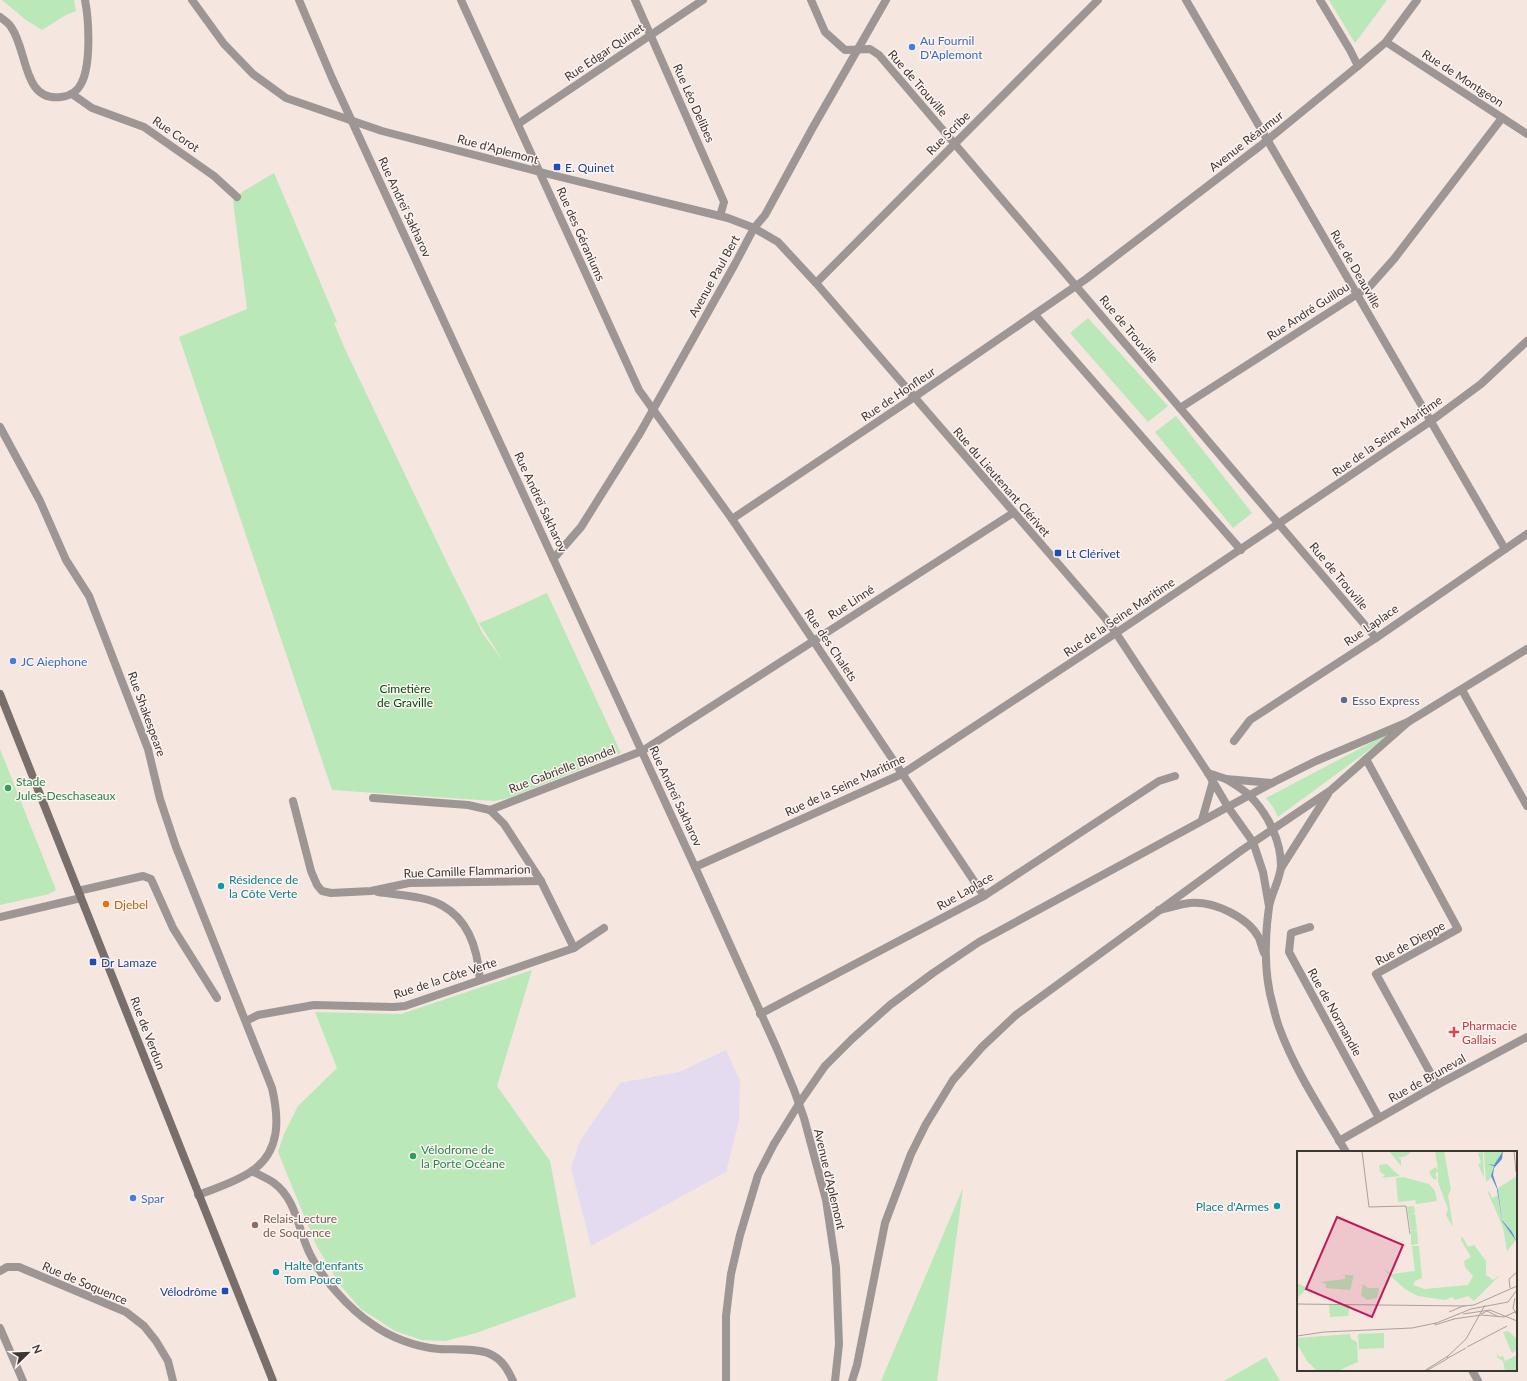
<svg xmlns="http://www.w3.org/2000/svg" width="1527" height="1381" viewBox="0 0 1527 1381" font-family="Lato,sans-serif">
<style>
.industrial{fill:#e4dbf0}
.green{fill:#bae8b9}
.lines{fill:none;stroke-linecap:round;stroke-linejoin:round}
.minor{stroke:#9d9694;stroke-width:8}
.tertiary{stroke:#9d9694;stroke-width:8}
.secondary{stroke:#786e6b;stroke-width:8}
.tertiary-bridge{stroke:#9d9694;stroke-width:8}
.shop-dot{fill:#3f7fe0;stroke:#fef4f1;stroke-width:1.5}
.transit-dot{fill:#1a4fb4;stroke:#fef4f1;stroke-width:1.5}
.service-dot{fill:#5c6f8a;stroke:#fef4f1;stroke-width:1.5}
.leisure-dot{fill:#2e9e5b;stroke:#fef4f1;stroke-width:1.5}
.culture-dot{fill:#0f9aa8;stroke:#fef4f1;stroke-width:1.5}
.food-dot{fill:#e8710a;stroke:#fef4f1;stroke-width:1.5}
.health-dot{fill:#e0444e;stroke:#fef4f1;stroke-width:1.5}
.education-dot{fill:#8d6e63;stroke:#fef4f1;stroke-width:1.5}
.labels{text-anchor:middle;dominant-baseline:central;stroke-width:3;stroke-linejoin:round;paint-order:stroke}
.shop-label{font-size:12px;fill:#366cbe;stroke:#fef4f1;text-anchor:start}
.street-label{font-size:12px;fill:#3d3734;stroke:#fef4f1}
.transit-label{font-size:12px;fill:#164399;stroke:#fef4f1;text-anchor:start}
.park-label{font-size:12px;fill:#014e0d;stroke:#fef4f1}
.service-label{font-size:12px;fill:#4e5e75;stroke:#fef4f1;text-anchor:start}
.leisure-label{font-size:12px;fill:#27864d;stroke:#fef4f1;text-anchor:start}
.culture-label{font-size:12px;fill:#0d838f;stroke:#fef4f1;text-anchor:start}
.food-label{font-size:12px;fill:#c56008;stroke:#fef4f1;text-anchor:start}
.health-label{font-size:12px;fill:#be3a42;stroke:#fef4f1;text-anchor:start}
.education-label{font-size:12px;fill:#785e54;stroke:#fef4f1;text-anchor:start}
.inset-road{fill:none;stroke:#aba09b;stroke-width:1}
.view{fill:#c2185b;fill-opacity:0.15;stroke:#c2185b;stroke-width:2}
.inset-edge{fill:none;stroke:#3d3734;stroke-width:2}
</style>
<rect width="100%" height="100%" fill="#f5e6df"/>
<path class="industrial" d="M 726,1050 L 740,1081 L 739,1120 L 726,1172 L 591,1246 L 571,1168 L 580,1141 L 620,1083 L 679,1072 Z"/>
<g class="green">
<path d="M 2,0 L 74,0 L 76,11 L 66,15 L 42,30 L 26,20 Z"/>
<path d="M 1329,0 L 1387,0 L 1355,43 Z"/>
<path d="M 274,173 L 337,322 L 334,323 L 345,349 L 451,571 L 483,634 L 503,661 L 479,623 L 494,617 L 547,593 L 621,753 L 509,798 L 494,801 L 332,790 L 179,337 L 247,309 L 233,201 L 242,192 Z"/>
<path d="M 1088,318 L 1168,406 L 1148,422 L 1070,333 Z"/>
<path d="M 1176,416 L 1252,513 L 1233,528 L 1155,432 Z"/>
<path d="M 1399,728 L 1278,817 L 1273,807 L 1266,798 Z"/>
<path d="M 0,749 L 56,890 L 49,894 L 0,905 Z"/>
<path d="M 532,970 L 497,1086 L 550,1161 L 576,1297 L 476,1333 L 445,1341 L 422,1340 L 395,1331 L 361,1309 L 340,1285 L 316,1245 L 278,1152 L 284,1134 L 298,1106 L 337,1068 L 315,1012 L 401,1014 Z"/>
<path d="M 963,1188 L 937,1381 L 881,1381 Z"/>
<path d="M 1266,1357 L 1280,1381 L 1224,1381 Z"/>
</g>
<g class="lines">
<g class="minor">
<path d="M 461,0 L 639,390 L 732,519 L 984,896"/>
<path d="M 635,0 L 724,202 L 720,216"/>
<path d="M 811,0 L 825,32 L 845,50 L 870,49 L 879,55 L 1376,638"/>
<path d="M 1186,0 L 1505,549"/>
<path d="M 1320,0 L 1350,50 L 1358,66"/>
<path d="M 0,17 C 4,20 9,23 11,27 C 28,50 22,102 61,97 C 71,96 78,91 82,82 C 91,63 89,20 85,0"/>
<path d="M 1386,42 L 1527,134"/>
<path d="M 72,94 L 92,108 L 144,127 L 214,176 L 237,197"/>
<path d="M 518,124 L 703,0"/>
<path d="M 754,228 L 778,242 L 816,283 L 1105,618 L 1116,633 L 1208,773 L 1228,807 L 1253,842 L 1263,872 L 1269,906"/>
<path d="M 816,283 L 1098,0"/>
<path d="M 1035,315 L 1241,550"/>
<path d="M 1180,408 L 1370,286 L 1394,259 L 1502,118"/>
<path d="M 0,427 L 40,501 L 66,560 L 89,596 L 148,749 L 160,799 L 176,847 L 272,1088 C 279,1118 281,1151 252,1171 C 236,1182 216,1188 198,1195"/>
<path d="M 732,519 L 910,400 L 1086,279 L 1260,146 L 1358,66 L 1386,42 L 1417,0"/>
<path d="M 1462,690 L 1527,806"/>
<path d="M 1234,741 L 1250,720 L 1376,638 L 1527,534"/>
<path d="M 1366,759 L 1458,929 L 1376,974 L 1437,1085"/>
<path d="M 1208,773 L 1226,779 L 1272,783"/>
<path d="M 1226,779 C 1234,784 1243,789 1250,796 C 1268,814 1281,841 1281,866 C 1280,880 1271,894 1269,907 C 1265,936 1264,966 1270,994 C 1273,1005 1275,1016 1279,1027 C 1295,1071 1322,1111 1346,1152"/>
<path d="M 373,798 L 468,805 L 490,810 L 504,824 L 541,881 L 574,948"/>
<path d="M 293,801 L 311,871 L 317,885 L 322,891 L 331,893 L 371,891 L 409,883 L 541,881"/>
<path d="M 490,810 L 642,751 L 1013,513"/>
<path d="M 695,867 L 902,774 L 1116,633 L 1431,421 L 1481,384 L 1527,341"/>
<path d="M 78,891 L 143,876 L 151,879 L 173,928 L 217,998"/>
<path d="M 378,892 C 397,895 427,896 443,906 C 470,921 478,952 480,980"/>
<path d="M 1159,910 C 1169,908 1180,904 1190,903 C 1214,901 1248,917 1259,938 C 1261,943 1262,948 1264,953"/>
<path d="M 0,917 L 81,898"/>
<path d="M 1310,927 L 1291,933 L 1289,952 L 1379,1118"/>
<path d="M 760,1014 L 984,896 L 1159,781 L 1175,776"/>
<path d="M 246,1021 L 258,1015 L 314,1005 L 394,1007 L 405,1006 L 574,948 L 604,928"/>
<path d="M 1339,1141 L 1437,1085 L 1527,1037"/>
<path d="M 252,1171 C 259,1175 267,1178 274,1183 C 296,1199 298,1229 309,1252 C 320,1276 349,1309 372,1324 C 391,1338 416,1347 439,1349 C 454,1350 477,1348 490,1354 C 502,1359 508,1370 513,1381"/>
<path d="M 0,1271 L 7,1267 L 19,1267 L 126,1312 L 144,1326 L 156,1341 L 168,1361 L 173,1381"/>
<path d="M 0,1328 L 23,1381"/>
<path d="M 1472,1370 L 1478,1381"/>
</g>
<g class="tertiary">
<path d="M 192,0 L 224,44 L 253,74 L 286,98 L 382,131 L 540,172 L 728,218 L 754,228"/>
<path d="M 299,0 L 332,78 L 695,867 L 777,1049 L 794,1090 L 804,1118 L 826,1200 L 836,1267 L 839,1344 L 835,1381"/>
<path d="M 554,558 L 581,527 L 640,433 L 735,264 L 754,228 L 765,215 L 812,129 L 886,0"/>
<path d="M 1202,820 L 1213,781"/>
<path d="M 1281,868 L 1328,794"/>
<path d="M 825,1066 L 852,1039 L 890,1005 L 933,973 L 979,942 L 1272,783 L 1316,761 L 1408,722 L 1527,649"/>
<path d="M 726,1381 L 726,1316 L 731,1274 L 740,1235 L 758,1175 L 774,1144"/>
<path d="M 852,1381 L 857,1365 L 885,1223 L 911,1154 L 926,1124 L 953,1080 L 982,1047 L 1016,1015 L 1242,850 L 1331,790 L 1408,722"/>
</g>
<path class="secondary" d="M 0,694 L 273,1381"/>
<path class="tertiary-bridge" d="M 774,1144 L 800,1102 L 825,1066"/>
</g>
<g class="shop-dot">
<circle cx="912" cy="47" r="4"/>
<circle cx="13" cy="661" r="4"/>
<circle cx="133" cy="1198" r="4"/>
</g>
<g class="transit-dot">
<rect x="553" y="163" width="8" height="8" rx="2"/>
<rect x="1054" y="549" width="8" height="8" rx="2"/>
<rect x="89" y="958" width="8" height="8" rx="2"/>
<rect x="221" y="1287" width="8" height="8" rx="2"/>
</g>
<circle class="service-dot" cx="1344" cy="700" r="4"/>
<g class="leisure-dot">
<circle cx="8" cy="788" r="4"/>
<circle cx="413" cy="1156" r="4"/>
</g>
<g class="culture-dot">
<circle cx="221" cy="886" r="4"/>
<circle cx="1277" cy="1206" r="4"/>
<circle cx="276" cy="1272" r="4"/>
</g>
<circle class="food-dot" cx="106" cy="904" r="4"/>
<path class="health-dot" d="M1452 1026h4v4h4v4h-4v4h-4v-4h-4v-4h4z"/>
<circle class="education-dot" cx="255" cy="1225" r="4"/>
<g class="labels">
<g class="shop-label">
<text x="920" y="40">Au Fournil<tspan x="920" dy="14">D'Aplemont</tspan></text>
<text x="21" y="661">JC Aiephone</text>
<text x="141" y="1198">Spar</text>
</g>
<g class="street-label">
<text transform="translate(604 52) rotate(-34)">Rue Edgar Quinet</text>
<text transform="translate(1463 78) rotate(33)">Rue de Montgeon</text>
<text transform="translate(918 83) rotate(49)">Rue de Trouville</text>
<text transform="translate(694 103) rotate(66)">Rue Léo Delibes</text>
<text transform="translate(948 133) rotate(-45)">Rue Scribe</text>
<text transform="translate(176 134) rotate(34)">Rue Corot</text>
<text transform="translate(1246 141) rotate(-38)">Avenue Réaumur</text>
<text transform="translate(498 149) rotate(15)">Rue d'Aplemont</text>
<text transform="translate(405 207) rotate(65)">Rue Andreï Sakharov</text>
<text transform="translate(581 234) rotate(66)">Rue des Géraniums</text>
<text transform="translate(1356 269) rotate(60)">Rue de Deauville</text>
<text transform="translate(714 276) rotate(-61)">Avenue Paul Bert</text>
<text transform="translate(1308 311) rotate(-33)">Rue André Guillou</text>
<text transform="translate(1129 329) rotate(50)">Rue de Trouville</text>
<text transform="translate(898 394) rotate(-34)">Rue de Honfleur</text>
<text transform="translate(1387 436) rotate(-35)">Rue de la Seine Maritime</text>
<text transform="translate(1002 482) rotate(49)">Rue du Lieutenant Clérivet</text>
<text transform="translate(541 502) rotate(65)">Rue Andreï Sakharov</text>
<text transform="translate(1339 576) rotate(50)">Rue de Trouville</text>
<text transform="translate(851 602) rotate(-33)">Rue Linné</text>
<text transform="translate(1119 617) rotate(-34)">Rue de la Seine Maritime</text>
<text transform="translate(1371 625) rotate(-35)">Rue Laplace</text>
<text transform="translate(831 645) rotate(56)">Rue des Chalets</text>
<text transform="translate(147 714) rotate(70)">Rue Shakespeare</text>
<text transform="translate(562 769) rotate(-21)">Rue Gabrielle Blondel</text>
<text transform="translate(845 785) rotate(-25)">Rue de la Seine Maritime</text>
<text transform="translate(676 796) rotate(65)">Rue Andreï Sakharov</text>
<text transform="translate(467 871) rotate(-2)">Rue Camille Flammarion</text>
<text transform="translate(965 891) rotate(-30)">Rue Laplace</text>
<text transform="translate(1410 943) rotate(-29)">Rue de Dieppe</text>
<text transform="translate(445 978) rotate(-18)">Rue de la Côte Verte</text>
<text transform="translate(1335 1012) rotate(61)">Rue de Normandie</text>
<text transform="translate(148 1033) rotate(69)">Rue de Verdun</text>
<text transform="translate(1427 1078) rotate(-29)">Rue de Bruneval</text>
<text transform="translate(830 1179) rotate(77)">Avenue d'Aplemont</text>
<text transform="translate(85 1283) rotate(23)">Rue de Soquence</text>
</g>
<g class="transit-label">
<text x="565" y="167">E. Quinet</text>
<text x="1066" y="553">Lt Clérivet</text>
<text x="101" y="962">Dr Lamaze</text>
<text x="217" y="1291" text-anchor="end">Vélodrôme</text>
</g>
<g class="park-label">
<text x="405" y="688">Cimetière<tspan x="405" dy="14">de Graville</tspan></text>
</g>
<g class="service-label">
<text x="1352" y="700">Esso Express</text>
</g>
<g class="leisure-label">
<text x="16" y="781">Stade<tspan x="16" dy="14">Jules-Deschaseaux</tspan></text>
<text x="421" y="1149">Vélodrome de<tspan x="421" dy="14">la Porte Océane</tspan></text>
</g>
<g class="culture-label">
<text x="229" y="879">Résidence de<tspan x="229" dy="14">la Côte Verte</tspan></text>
<text x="1269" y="1206" text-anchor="end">Place d'Armes</text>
<text x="284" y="1265">Halte d'enfants<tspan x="284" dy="14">Tom Pouce</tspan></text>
</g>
<g class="food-label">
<text x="114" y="904">Djebel</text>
</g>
<g class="health-label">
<text x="1462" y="1025">Pharmacie<tspan x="1462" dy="14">Gallais</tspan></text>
</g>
<g class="education-label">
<text x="263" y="1218">Relais-Lecture<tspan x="263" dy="14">de Soquence</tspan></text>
</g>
</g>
<g transform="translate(1297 1151)">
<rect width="220" height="220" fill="#f5e6df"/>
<path d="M 92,0 L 115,0 L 109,5 L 100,7 L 104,8 L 104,15 ZM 138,0 L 147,0 L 154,39 L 151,44 L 156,76 L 149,64 L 151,58 L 141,31 L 141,20 L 138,23 L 140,27 L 137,29 L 132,21 L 138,16 L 141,19 ZM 206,0 L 196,17 L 195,26 L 189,31 L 187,1 ZM 186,1 L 187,27 L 181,13 L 184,12 L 181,2 ZM 90,13 L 97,20 L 103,25 L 85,27 L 88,24 L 83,21 L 82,14 ZM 220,25 L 220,89 L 205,68 L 201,37 ZM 106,26 L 132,33 L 138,40 L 140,50 L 119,53 L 118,49 L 101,51 L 99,27 ZM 199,36 L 205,70 L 219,89 L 210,100 L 206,76 L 191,42 L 192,40 L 195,47 L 200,45 ZM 117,55 L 118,62 L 112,63 L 118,63 L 120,79 L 114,80 L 110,56 ZM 114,80 L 120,80 L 121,93 L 114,94 ZM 165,85 L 171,96 L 177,94 L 189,110 L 189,124 L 196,129 L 203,124 L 177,150 L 171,145 L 158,149 L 155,146 L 148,149 L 121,145 L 108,138 L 85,117 L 95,123 L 118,120 L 115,95 L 122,95 L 125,127 L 118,130 L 116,134 L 128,138 L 171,134 L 176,125 L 168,116 L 167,110 L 174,106 L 164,89 ZM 48,124 L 57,124 L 53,139 L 29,137 L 29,133 L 23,131 L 48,128 ZM 0,132 L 11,137 L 1,146 L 0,146 ZM 66,133 L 71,137 L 82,137 L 80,147 L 70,149 L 64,144 ZM 32,153 L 53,154 L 51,165 L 33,166 ZM 211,180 L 220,188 L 220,199 L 215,202 L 206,181 ZM 87,182 L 87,197 L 62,198 L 61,183 ZM 53,183 L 54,188 L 60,191 L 61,211 L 43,219 L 20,220 L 10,210 L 0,193 L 0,187 ZM 200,202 L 202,206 L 206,205 L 208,210 L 220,204 L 220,219 L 208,220 L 206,210 L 200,206 Z" fill="#bae8b9"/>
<path d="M 206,0 L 205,8 L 197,17 L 196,24 L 201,39 L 205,69 L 215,81 L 220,91 L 205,70 L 200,38 L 194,25 L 197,15 L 190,13 L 197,14 Z" fill="#5d90d3"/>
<path class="inset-road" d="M 65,0 L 72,56 L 109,55 L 113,83M 217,0 L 219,21M 213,137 L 212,128 L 220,121M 218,147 L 216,157 L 220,164M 0,153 L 168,155M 166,155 L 177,154 L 220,135M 152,161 L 166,155M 166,163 L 193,159 L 220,170M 184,163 L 190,160 L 202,166M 156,168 L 185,164 L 207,166 L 220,160M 137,173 L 174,158 L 211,151 L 220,139M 138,174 L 157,168M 0,185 L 27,181 L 115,177 L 139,172M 170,196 L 210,175M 151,205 L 169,188 L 188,154M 151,207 L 169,197M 127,220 L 151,205 L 150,208 L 129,220"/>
<path class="view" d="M 40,66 L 106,94 L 75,166 L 9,138 Z"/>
<rect width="220" height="220" class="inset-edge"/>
</g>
<g transform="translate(28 1353) rotate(67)" stroke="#fef4f1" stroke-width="3" paint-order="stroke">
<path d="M0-3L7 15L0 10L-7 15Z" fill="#3d3734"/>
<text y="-6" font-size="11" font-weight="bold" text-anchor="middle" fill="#3d3734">N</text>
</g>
</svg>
